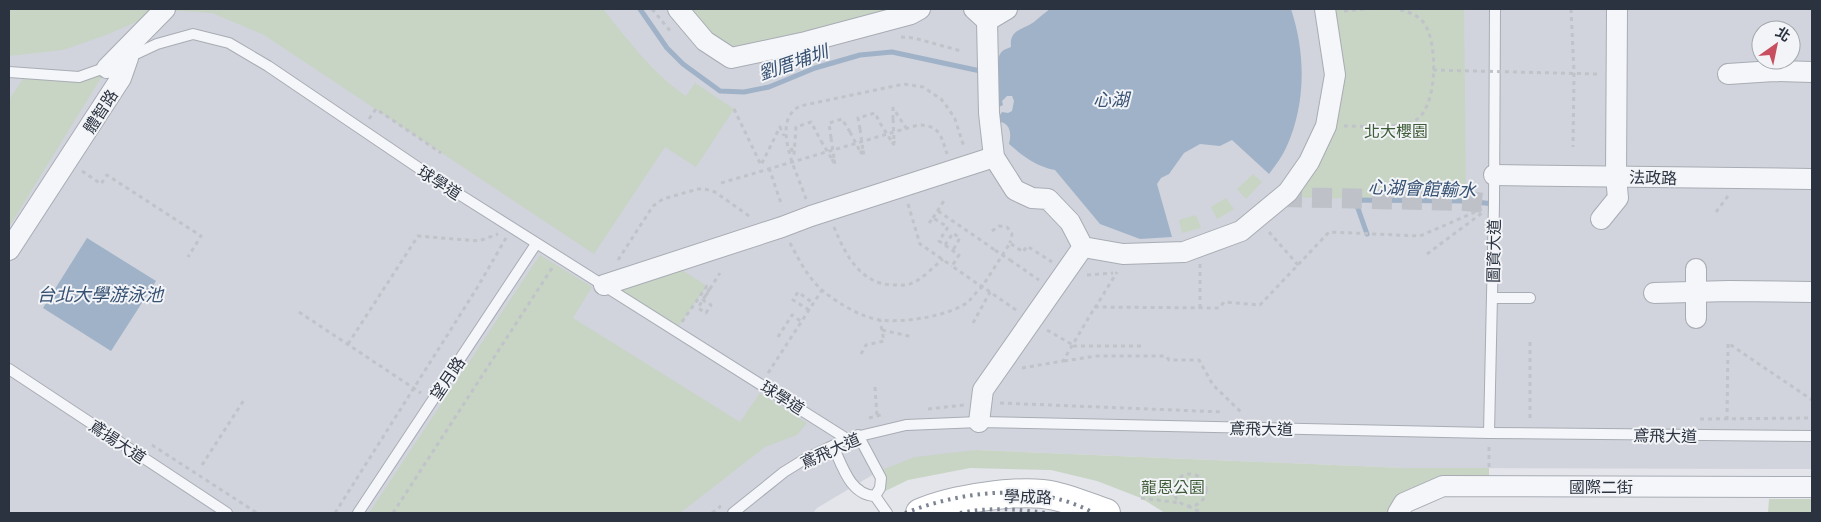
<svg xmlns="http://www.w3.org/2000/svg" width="1821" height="522" viewBox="0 0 1821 522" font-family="'Exo 2','Noto Sans TC',sans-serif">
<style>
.built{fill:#d1d4dc;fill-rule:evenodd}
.green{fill:#c8d4c4}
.water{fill:#a0b2c8}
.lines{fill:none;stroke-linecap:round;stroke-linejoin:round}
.stream{stroke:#a0b2c8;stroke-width:5}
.street-tunnel{stroke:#bec1c8;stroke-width:20;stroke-dasharray:20 10;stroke-linecap:butt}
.lane-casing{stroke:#a8acb4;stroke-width:12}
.street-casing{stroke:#a8acb4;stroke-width:22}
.secondary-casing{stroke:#a8acb4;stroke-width:30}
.path{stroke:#c0c3c9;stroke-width:3;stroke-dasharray:4 4;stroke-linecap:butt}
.lane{stroke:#f5f6f9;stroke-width:10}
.street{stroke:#f5f6f9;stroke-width:20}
.secondary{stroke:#fff;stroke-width:28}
.rail{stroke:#7d8593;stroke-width:4;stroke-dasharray:2.5 5;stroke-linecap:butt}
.path-bridge{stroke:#c0c3c9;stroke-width:3;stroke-dasharray:4 4;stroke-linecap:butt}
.labels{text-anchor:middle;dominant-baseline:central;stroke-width:4;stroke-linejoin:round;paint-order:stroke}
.street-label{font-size:16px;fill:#2b3341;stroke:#f2f4f7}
.park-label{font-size:16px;fill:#3f5c39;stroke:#f2f4f7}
.water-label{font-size:18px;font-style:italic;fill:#375173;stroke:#f2f4f7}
</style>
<rect width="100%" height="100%" fill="#e3e5ea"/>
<path class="built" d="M 9,9 L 1812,9 L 1812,469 L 1405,468 L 976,450 L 879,471 L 817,508 L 813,513 L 9,513 ZM 1761,30 L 1791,30 L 1791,60 L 1761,60 Z"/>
<g class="green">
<path d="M 9,9 L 603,9 C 628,40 653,74 686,96 L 695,83 L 734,109 L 696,167 L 665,147 L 594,254 L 264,35 L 212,13 L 164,10 L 106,35 L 63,50 L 9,56 Z"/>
<path d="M 678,9 L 920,9 L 731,58 Z"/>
<path d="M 1325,9 L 1464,9 L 1466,201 L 1282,197 L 1326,126 Z"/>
<path d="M 107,68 L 9,227 L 9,100 L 27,73 L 79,77 Z"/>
<path d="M 1253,174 L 1262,182 L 1246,199 L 1237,189 Z"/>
<path d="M 1226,198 L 1234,209 L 1217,219 L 1211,207 Z"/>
<path d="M 1196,215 L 1201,228 L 1182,233 L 1179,220 Z"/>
<path d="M 540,255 L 592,287 L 573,318 L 740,422 L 760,393 L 807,423 L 797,435 L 765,447 L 680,513 L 369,513 Z"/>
<path d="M 671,263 L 707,286 L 676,330 L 604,285 Z"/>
<path d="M 976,450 L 1405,468 L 1489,468 L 1489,486 L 1443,486 L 1398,513 L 1165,513 L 1141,498 L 1097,481 L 1051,470 L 970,468 L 908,480 L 875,496 L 879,471 L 915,457 Z"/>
<path d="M 1769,499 L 1812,499 L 1812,513 L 1768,513 Z"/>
</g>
<g class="water">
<path d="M 1050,9 L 1291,9 C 1306,54 1306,105 1286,148 C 1282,157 1275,166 1269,174 L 1232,140 L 1220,146 L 1200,144 L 1184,153 L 1169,174 L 1161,178 L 1157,184 L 1172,237 L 1140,239 L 1100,224 L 1055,170 C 1035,166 1023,156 1009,144 C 1012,132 1010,122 996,121 L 1002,112 L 1008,113 L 1012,111 L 1014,101 L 1012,96 L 1007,96 L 1002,101 L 1003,105 L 997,108 L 989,73 L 998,65 C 999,53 1000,51 1011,47 C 1009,30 1022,30 1034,22 C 1039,18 1044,13 1050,9 Z"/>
<path d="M 87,238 L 156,281 L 111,351 L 43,308 Z"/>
</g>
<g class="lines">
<g class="stream">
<path d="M 640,9 L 667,48 L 683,64 L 720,91 L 744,92 L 769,87 L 815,68 L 860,55 L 892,52 L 985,72"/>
<path d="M 1367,234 L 1355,200 L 1466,201 L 1494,204"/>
</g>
<path class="street-tunnel" d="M 1282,197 L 1466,201 L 1494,204"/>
<g class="lane-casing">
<g id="lane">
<path d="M 125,59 L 157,44 L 193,34 L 229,43 L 268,66 L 435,179 L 847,439"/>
<path d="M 9,72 L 79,77 L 110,66"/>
<path d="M 1492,298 L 1530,298"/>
<path d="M 9,369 L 227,513"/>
<path d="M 1489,433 L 1494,204 L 1495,9"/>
<path d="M 858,435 L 881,478 L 880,488 L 875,496"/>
<path d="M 833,446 C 842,465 850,495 875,496"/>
<path d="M 875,496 L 887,513"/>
<path d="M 358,513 L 536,244"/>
<path d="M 733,513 L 784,472 L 805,459 L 847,439 L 906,425 L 979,422 L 1489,433 L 1812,436"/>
</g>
</g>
<g class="street-casing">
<g id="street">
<path d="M 678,9 L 705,41 L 731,58 L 806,42 L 911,14 L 920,9"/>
<path d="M 974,9 L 987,21"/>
<path d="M 987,21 L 989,113 L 994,157 L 1015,190 L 1032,198 L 1048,199 L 1070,222 L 1083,247 L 1123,254 L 1184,252 L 1241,231 L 1288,192 L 1309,162 L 1326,126 L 1335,75 L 1325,9"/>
<path d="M 987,21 L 1007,9"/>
<path d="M 1728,74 L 1774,71 L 1812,72"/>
<path d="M 1494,175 L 1812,179"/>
<path d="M 1601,219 L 1618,198 L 1616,177 L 1617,9"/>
<path d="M 9,250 L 121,78 L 128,58 L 107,68 L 165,9"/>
<path d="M 1696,269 L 1696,318"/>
<path d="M 604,285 L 782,227 L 811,216 L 994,157"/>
<path d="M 1654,293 L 1729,291 L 1812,292"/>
<path d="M 979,422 L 983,390 L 1083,247"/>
<path d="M 1398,513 L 1404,503 L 1443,486 L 1812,487"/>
</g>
</g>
<g class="secondary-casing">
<path id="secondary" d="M 920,513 C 951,499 1022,488 1055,496 C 1072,500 1089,507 1106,513"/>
</g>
<g class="path">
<path d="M 652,9 L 672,33"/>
<path d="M 1571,9 L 1574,73 L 1573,147"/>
<path d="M 1344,11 L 1365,9"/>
<path d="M 901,37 L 914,38 L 961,51"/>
<path d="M 734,109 L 761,165 L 780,127 L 784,136"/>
<path d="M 369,119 L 376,109 L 441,153"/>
<path d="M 893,119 L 893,108 L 906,128"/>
<path d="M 1344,126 C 1361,126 1402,129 1416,120 C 1438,106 1438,42 1424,23 C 1418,15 1407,11 1397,9"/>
<path d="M 860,129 L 858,118 L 875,113 L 880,123"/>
<path d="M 831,138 L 829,123 L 842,119 L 850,132"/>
<path d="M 892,142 L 895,146 L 894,141"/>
<path d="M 791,148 L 794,155 L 796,127 L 811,122 L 821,141"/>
<path d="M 860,151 L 864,156 L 863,150"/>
<path d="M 832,159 L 835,165 L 834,158"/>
<path d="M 769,168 L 782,206"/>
<path d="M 82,171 L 101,184 L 107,175 L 201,236 L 188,257"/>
<path d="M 721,183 L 918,125 C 940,125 941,136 947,154"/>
<path d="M 806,199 C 798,174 769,122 800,106 L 904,84 L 923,87 L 941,99 L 948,108 L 955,119 L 964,147"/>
<path d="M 908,204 L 920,244 L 952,266"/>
<path d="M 938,211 L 995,250"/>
<path d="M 1716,212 L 1728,196"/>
<path d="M 933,218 L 945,199"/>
<path d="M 929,223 L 933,218 L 948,227 L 939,241 L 959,255 L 952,266 L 982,287 L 1010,243 L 1023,252 L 1027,246 L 1052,262"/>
<path d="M 834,227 C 845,254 860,284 893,285 C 899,285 907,286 912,283 C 923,279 933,267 943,259"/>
<path d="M 992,231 L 999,226 L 1007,227 L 1012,234 L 1010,243"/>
<path d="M 1269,232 L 1298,265"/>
<path d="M 790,243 C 799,260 808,278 823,291 C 838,303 860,317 880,320 C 904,323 951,316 969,301 C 973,297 977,291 982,287"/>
<path d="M 945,245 L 953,233 L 960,238 L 953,250"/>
<path d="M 1427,254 L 1482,213"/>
<path d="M 618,260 L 653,206 L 663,199 L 698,189 L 705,189 L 715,192 L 752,218"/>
<path d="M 1010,260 L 1039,280"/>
<path d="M 1087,275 L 1113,273"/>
<path d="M 980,285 L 1016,310"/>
<path d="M 1095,308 L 1117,272"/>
<path d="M 1200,308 L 1200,264"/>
<path d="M 809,310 L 793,300 L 798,292 L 813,303"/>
<path d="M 299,312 L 421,393"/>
<path d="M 682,322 L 707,286 L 710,288 L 698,308 L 706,313 L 711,305 L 703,300 L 720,273"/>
<path d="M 973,323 L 990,292"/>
<path d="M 882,330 L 913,337"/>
<path d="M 1047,330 L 1073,345"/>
<path d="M 778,337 L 792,315 L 802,322"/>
<path d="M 1530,342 L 1530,421"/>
<path d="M 348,344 L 418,236 L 479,241 L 498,234"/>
<path d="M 1073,346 L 1145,346"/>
<path d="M 861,354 L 866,345 L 884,341 L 880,320"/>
<path d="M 1064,361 L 1096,356 L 1166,356 L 1169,360 L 1199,360 L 1213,385 L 1242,413"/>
<path d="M 1022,368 L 1063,361 L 1095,307 L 1219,308 L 1224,302 L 1260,305 L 1329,232 L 1420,236 L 1482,209"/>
<path d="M 768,373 L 822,290"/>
<path d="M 875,387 L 877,416"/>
<path d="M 1000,403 L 1223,412"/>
<path d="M 928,409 L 964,405"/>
<path d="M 869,418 L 884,414"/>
<path d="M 1700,419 L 1812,418"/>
<path d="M 1727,420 L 1728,343 L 1812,400"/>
<path d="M 152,445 L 257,513"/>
<path d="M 1489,447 L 1489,468"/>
<path d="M 202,465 L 244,400"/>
<circle cx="1190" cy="490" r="16"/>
<path d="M 1141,498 L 1180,503"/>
<path d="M 1188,506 L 1202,513"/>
<path d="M 335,513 L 477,288 L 506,238"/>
<path d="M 393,513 L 552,268"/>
<path d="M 712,513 L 721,506"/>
</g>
<use href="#lane" class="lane"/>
<use href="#street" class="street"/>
<use href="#secondary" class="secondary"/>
<g class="rail">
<path d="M 905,513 C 965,490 1036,482 1094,513"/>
<path d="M 960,513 C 988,507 1018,509 1046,513"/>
</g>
<g class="path-bridge">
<path d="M 1433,70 L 1597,74"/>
<path d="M 893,119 L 894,141"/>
<path d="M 880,123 L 892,142"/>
<path d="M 860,129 L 863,150"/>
<path d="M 850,132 L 860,151"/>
<path d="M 831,138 L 834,158"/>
<path d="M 821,141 L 832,159"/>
<path d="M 995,250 L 1010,260"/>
</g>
</g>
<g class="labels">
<g class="street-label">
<text transform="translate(100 111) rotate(-57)">體智路</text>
<text transform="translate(1653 177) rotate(1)">法政路</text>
<text transform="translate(440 182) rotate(33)">球學道</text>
<text transform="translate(1493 251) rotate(-89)">圖資大道</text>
<text transform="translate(447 378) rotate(-56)">望月路</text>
<text transform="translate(783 397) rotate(32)">球學道</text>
<text transform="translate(1261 428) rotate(1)">鳶飛大道</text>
<text transform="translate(1665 435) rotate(1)">鳶飛大道</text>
<text transform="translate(118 441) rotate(34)">鳶揚大道</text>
<text transform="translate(830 450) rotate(-24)">鳶飛大道</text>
<text x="1601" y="486">國際二街</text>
<text transform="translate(1028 496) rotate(2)">學成路</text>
</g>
<g class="park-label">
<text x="1396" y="130">北大櫻園</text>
<text x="1173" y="486">龍恩公園</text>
</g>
<g class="water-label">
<text transform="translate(793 62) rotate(-19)">劉厝埔圳</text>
<text x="1111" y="99">心湖</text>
<text transform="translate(1422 188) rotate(2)">心湖會館輸水</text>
<text x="100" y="294">台北大學游泳池</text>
</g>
</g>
<rect width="1821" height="522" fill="none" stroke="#2b3341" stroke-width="20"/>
<g transform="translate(1776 45) rotate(33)"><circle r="24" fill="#f2f4f7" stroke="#a2a7ae"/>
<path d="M0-4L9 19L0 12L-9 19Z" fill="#c84f5f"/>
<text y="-8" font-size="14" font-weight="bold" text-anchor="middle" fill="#2b3341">北</text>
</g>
</svg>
